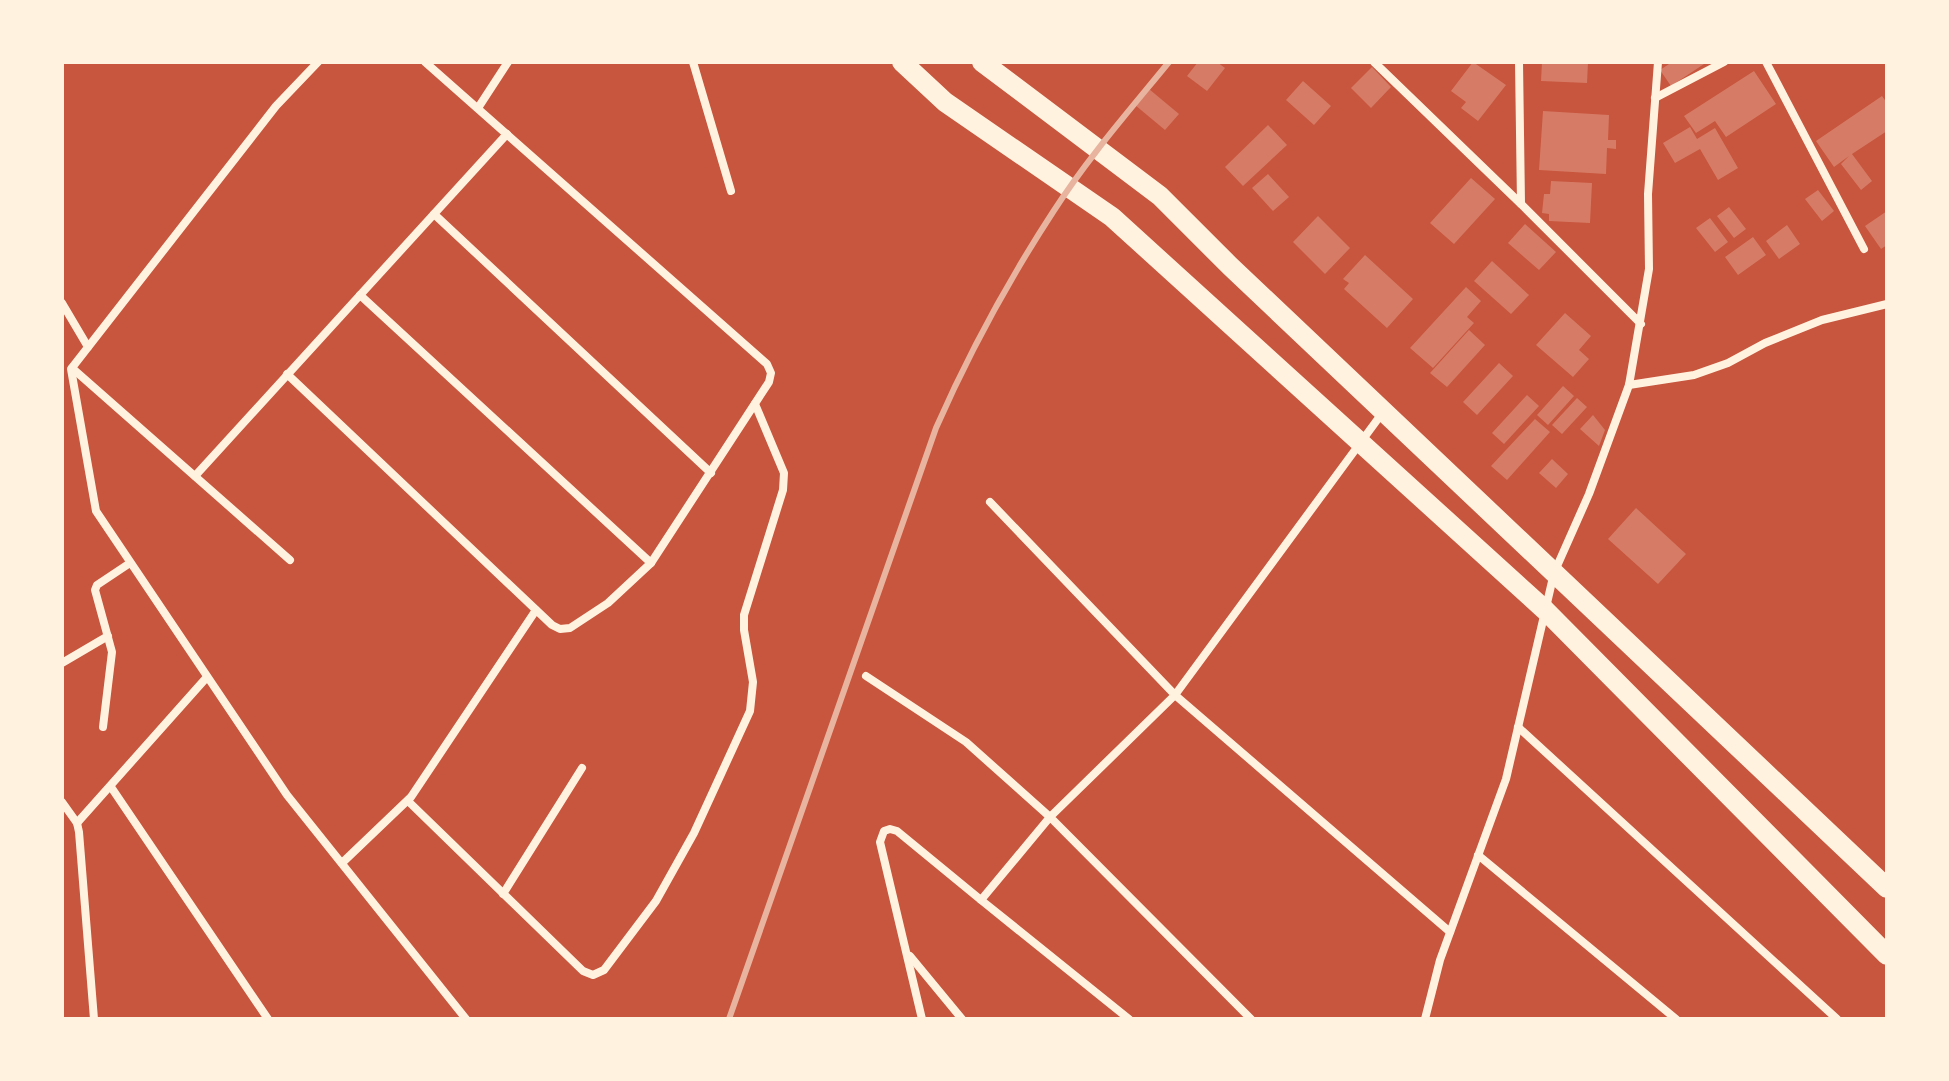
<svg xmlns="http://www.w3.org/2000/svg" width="1949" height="1081" viewBox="0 0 1949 1081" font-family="'PT Sans',sans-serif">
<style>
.building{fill:#d67c66}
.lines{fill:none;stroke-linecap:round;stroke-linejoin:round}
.minor{stroke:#fff3e0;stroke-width:8}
.trunk{stroke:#fff3e0;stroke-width:20}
.rail{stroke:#e9b49f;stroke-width:6}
</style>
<rect width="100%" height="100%" fill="#c8553d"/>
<g class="building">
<path d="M 1198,62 L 1217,62 L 1225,68 L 1207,91 L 1187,76 Z"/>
<path d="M 1473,62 L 1506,85 L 1478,121 L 1461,108 L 1466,102 L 1451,91 Z"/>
<path d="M 1542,62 L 1588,62 L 1587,83 L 1541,81 Z"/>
<path d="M 1672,62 L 1707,62 L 1671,86 L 1660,70 Z"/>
<path d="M 1372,67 L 1391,87 L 1371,108 L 1351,88 Z"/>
<path d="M 1754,71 L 1776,104 L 1726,137 L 1715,121 L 1696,133 L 1684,116 Z"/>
<path d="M 1303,81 L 1331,106 L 1314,125 L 1286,100 Z"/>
<path d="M 1149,89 L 1179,114 L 1165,130 L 1135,105 Z"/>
<path d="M 1882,96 L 1887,103 L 1887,131 L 1852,154 L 1872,181 L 1861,190 L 1841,164 L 1849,156 L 1834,167 L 1816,141 Z"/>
<path d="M 1543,111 L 1609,115 L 1608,140 L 1616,140 L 1616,149 L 1607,148 L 1606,174 L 1539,170 Z"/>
<path d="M 1268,125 L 1287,145 L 1243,186 L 1225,167 Z"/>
<path d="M 1690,127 L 1697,139 L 1715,128 L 1738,168 L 1718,180 L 1700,149 L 1675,163 L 1663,143 Z"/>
<path d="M 1268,174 L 1289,197 L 1273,211 L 1252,188 Z"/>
<path d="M 1471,178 L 1495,199 L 1454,244 L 1430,223 Z"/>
<path d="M 1551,181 L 1592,183 L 1590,223 L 1549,221 L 1549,214 L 1542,213 L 1544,194 L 1550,194 Z"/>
<path d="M 1818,190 L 1834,211 L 1822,221 L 1805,199 Z"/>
<path d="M 1729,207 L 1746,229 L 1734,238 L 1717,216 Z"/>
<path d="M 1887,211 L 1887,245 L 1881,249 L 1865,226 Z"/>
<path d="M 1318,216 L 1350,248 L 1325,274 L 1293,242 Z"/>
<path d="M 1710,218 L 1728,242 L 1715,252 L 1696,228 Z"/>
<path d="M 1525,224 L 1556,252 L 1539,270 L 1508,243 Z"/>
<path d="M 1787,225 L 1800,244 L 1779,259 L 1766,241 Z"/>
<path d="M 1753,237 L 1766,255 L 1738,275 L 1725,257 Z"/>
<path d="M 1365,255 L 1413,299 L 1387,328 L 1344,289 L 1349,283 L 1343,279 Z"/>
<path d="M 1492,261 L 1529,295 L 1511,314 L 1474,281 Z"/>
<path d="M 1466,287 L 1481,301 L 1467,317 L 1474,323 L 1433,368 L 1410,348 Z"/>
<path d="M 1565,313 L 1591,336 L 1579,350 L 1589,359 L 1573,377 L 1536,345 Z"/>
<path d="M 1469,330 L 1485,345 L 1447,387 L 1430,373 Z"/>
<path d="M 1499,363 L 1513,376 L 1477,415 L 1463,402 Z"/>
<path d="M 1563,386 L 1574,396 L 1548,425 L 1537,415 Z"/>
<path d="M 1527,395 L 1539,406 L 1504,444 L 1492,433 Z"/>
<path d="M 1577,398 L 1587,407 L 1562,434 L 1552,425 Z"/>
<path d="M 1593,415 L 1605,430 L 1599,446 L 1580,429 Z"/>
<path d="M 1535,419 L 1550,432 L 1507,480 L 1491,466 Z"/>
<path d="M 1552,459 L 1568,474 L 1556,488 L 1539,473 Z"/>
<path d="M 1636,508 L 1686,554 L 1658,584 L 1608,539 Z"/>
</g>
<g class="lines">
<g class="minor">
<path d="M 318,62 L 276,106 L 71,369 L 96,511 L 287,795 L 466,1019"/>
<path d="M 693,62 L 731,191"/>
<path d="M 1374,62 L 1521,204"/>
<path d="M 1519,62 L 1521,204 L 1641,324"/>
<path d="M 1766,62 L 1864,249"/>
<path d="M 1655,98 L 1724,62"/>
<path d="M 478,108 L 508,62"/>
<path d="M 434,214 L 711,473"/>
<path d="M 360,295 L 651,563"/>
<path d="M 62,303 L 88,347"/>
<path d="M 72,368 L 290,560"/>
<path d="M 287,374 L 552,625 L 560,629 L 570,628 L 608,603 L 651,563 L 769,382 L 771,373 L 767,364 L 425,62"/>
<path d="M 1629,385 L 1694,375 L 1728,363 L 1765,343 L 1822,320 L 1887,304"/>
<path d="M 195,476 L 507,134"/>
<path d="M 990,502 L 1175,695 L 1450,932"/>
<path d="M 62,663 L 108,636"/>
<path d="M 866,676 L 966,742 L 1050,817 L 981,900 L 1129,1019"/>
<path d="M 103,727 L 112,652 L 95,590 L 97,585 L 130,563"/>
<path d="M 1518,727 L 1837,1019"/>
<path d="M 111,787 L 268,1019"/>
<path d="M 408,801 L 583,971 L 593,975 L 604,970 L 656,901 L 694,833 L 750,711 L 753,682 L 744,630 L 744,615 L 783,490 L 784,473 L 755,404"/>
<path d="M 62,802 L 77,823 L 79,832 L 94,1019"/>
<path d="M 77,823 L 207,677"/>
<path d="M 1478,855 L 1676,1019"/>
<path d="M 342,863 L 411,797 L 536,610"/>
<path d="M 503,894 L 582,768"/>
<path d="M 910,956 L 962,1019"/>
<path d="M 922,1019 L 880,842 L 884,831 L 890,829 L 897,831 L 981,900"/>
<path d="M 1251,1019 L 1050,817 L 1175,695 L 1383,412"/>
<path d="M 1425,1019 L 1440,960 L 1506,779 L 1554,573 L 1589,494 L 1629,385 L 1649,269 L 1648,194 L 1658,62"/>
</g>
<g class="trunk">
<path d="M 902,62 L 945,102 L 1112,217 L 1545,610 L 1887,955"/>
<path d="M 982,62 L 1160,196 L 1230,266 L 1887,888"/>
</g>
<path class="rail" d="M 729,1019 L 936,428 C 969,353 1008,281 1053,212 C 1087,159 1129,111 1169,62"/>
</g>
<rect width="1949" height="1081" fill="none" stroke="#fff3e0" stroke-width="128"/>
</svg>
